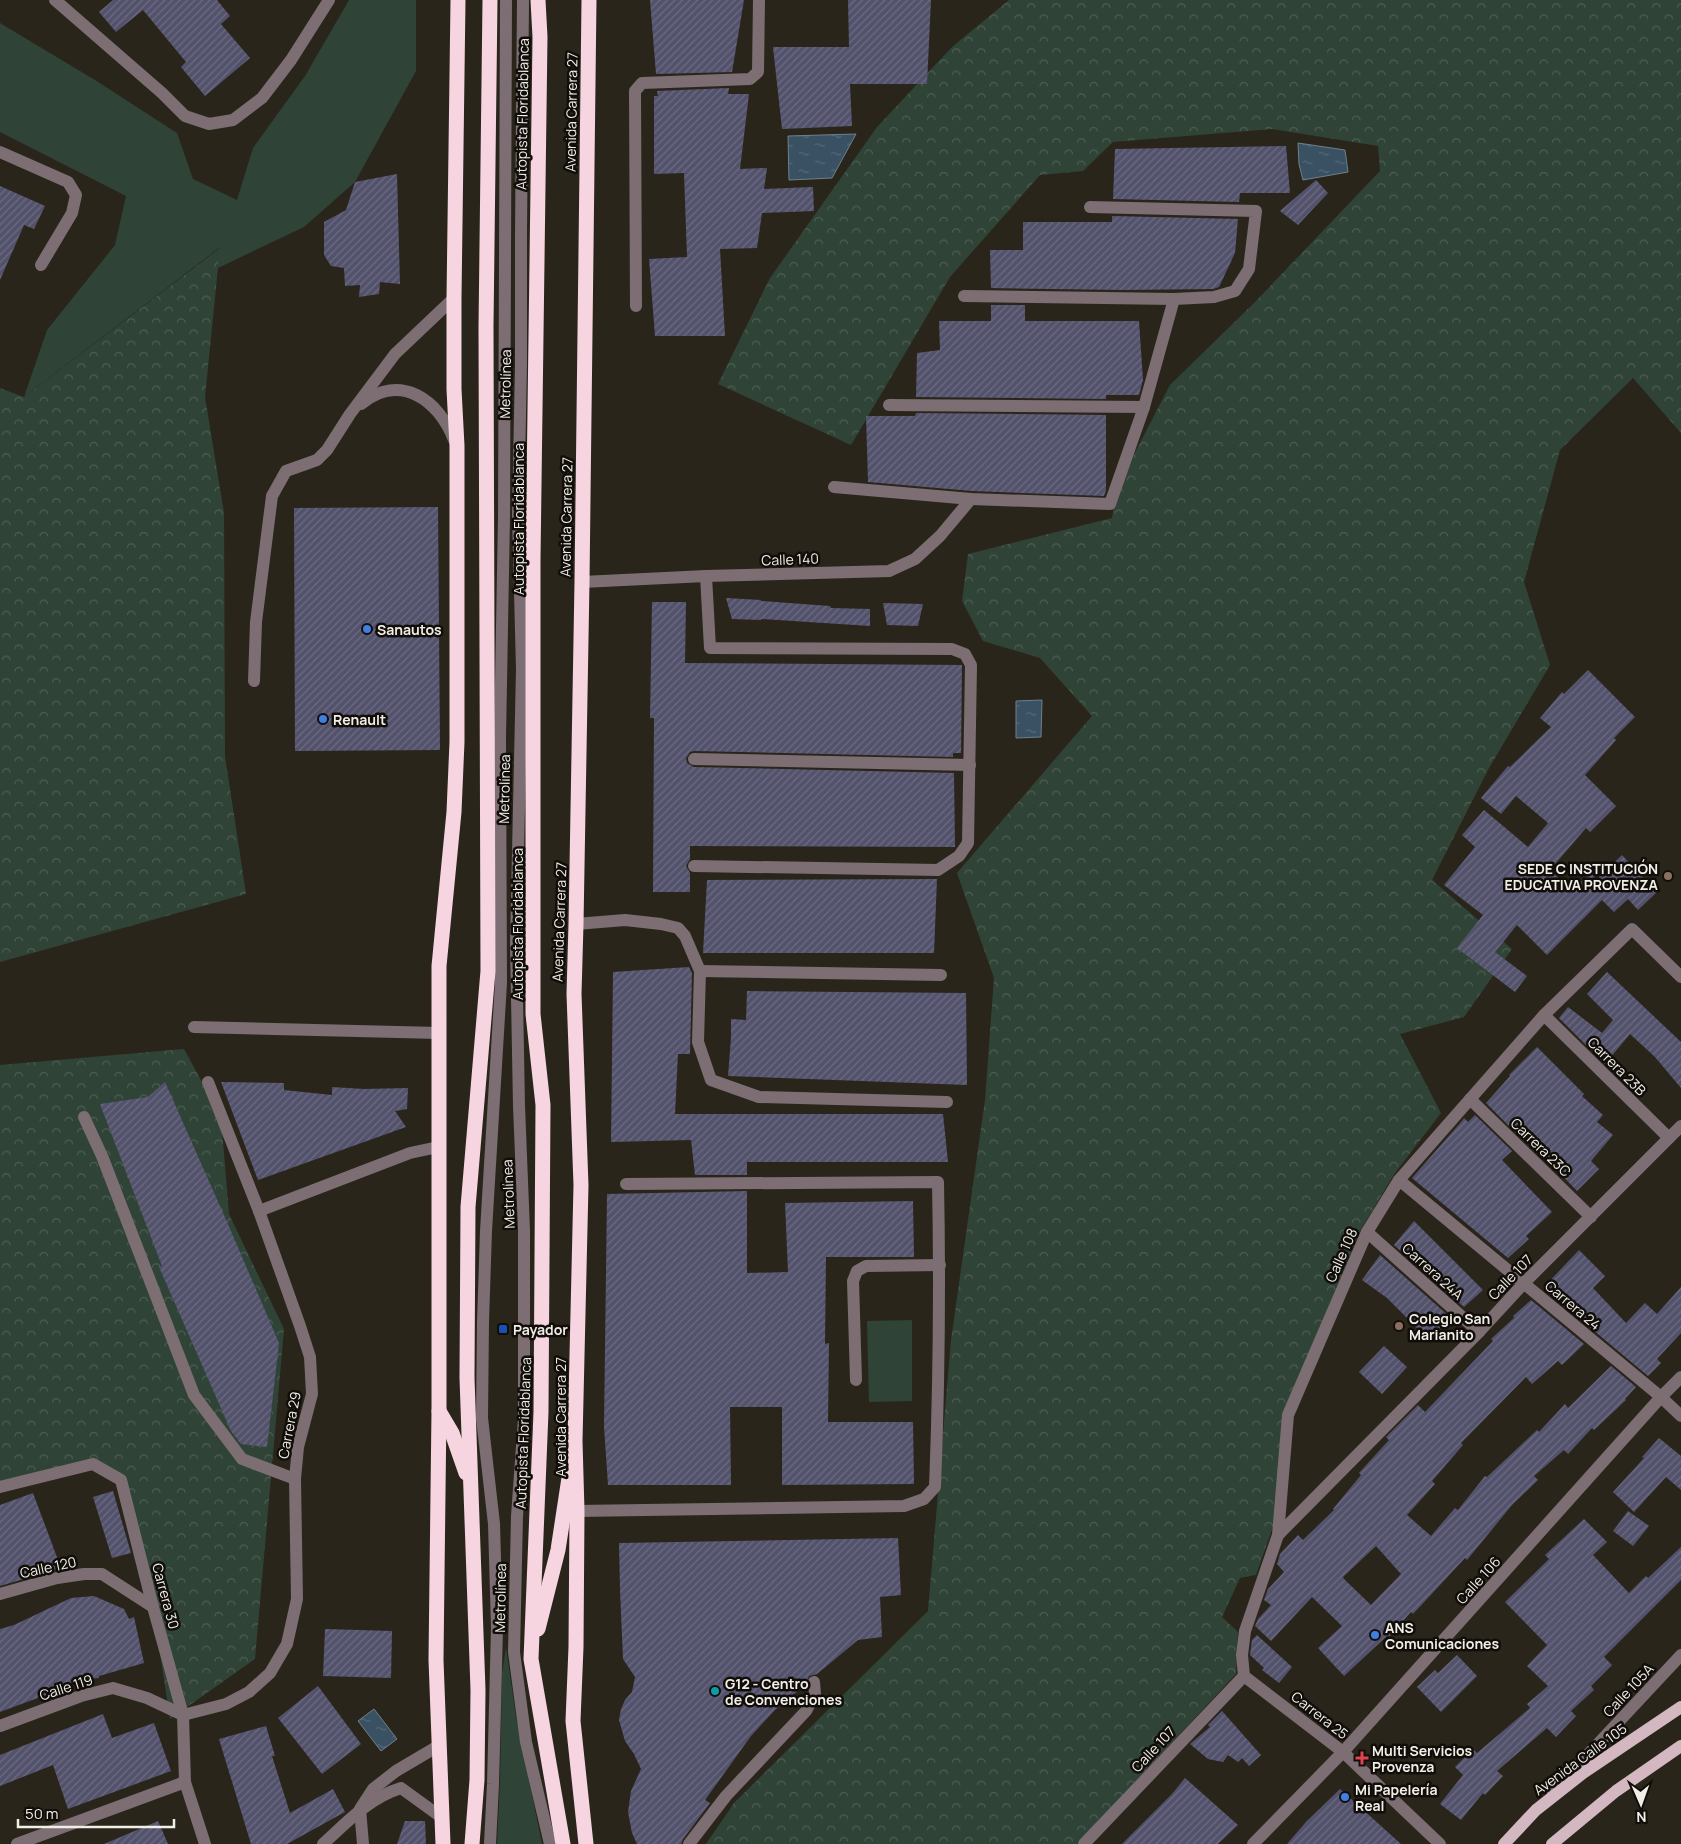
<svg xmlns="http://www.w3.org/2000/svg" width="1681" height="1844" viewBox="0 0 1681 1844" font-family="Manrope,sans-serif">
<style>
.green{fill:#2f4337}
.forest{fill:url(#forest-crowns)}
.water{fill:url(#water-ripples);stroke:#70808b}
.building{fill:url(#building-hatch);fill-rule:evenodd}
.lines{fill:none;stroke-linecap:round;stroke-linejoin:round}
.minor{stroke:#7c6e73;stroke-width:12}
.major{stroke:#d3b7c1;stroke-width:12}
.highway{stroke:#f6d4e0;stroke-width:15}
.shop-dot{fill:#3f7fe0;stroke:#110e0a;stroke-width:2}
.education-dot{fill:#8d6e63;stroke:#110e0a;stroke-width:2}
.transit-dot{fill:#1a4fb4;stroke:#110e0a;stroke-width:2}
.culture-dot{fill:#0f9aa8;stroke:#110e0a;stroke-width:2}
.health-dot{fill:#e0444e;stroke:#110e0a;stroke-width:2}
.labels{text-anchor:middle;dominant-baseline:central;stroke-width:5;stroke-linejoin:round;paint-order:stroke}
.street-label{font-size:14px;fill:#f1eee8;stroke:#110e0a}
.poi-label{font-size:14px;font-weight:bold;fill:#f1eee8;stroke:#110e0a;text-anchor:start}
</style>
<defs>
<pattern id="forest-crowns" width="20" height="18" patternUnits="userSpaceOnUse" patternTransform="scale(1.25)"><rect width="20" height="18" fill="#2f4337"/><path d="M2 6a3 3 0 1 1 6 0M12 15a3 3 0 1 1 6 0" fill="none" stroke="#4e5e54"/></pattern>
<pattern id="water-ripples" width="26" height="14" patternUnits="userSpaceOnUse" patternTransform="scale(1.25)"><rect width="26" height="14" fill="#395163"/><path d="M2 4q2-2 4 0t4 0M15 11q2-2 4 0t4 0" fill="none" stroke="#566a79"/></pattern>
<pattern id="building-hatch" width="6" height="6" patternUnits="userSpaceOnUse" patternTransform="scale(1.25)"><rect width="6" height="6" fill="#53526c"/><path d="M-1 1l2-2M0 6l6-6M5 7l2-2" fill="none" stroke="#6c6b81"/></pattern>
</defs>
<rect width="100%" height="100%" fill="#2a251b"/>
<g class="green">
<path d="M 349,0 L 416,0 L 416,71 L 355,182 L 304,227 L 218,268 L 219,248 L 24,397 L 47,330 L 115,245 L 126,196 L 0,132 L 0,23 L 95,80 L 177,133 L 193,179 L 237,200 L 253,148 L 305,76 Z"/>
<path d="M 912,1320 L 912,1401 L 869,1402 L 867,1321 Z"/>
<path d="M 506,1647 L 516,1717 L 542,1844 L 497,1844 L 500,1781 L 502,1673 Z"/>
</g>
<g class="forest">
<path d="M 1009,0 L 1681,0 L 1681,433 L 1633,378 L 1560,450 L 1524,582 L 1550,665 L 1489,768 L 1432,880 L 1512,949 L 1464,1017 L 1400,1034 L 1441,1113 L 1395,1173 L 1360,1231 L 1283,1415 L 1275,1521 L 1256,1575 L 1240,1578 L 1222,1617 L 1238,1632 L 1236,1674 L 1077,1844 L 706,1844 L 734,1803 L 928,1611 L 951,1340 L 985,1100 L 994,978 L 957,873 L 1092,716 L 1040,658 L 983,641 L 962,601 L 968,554 L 1112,518 L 1117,487 L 1170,385 L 1256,301 L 1380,171 L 1378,146 L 1272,129 L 1113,142 L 1083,171 L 1040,175 L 950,277 L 851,445 L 718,384 L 770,278 L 877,127 L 952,47 Z"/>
<path d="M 220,248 L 205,397 L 224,513 L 225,756 L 246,894 L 0,962 L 0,388 L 24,397 Z"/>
<path d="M 184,1049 L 221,1117 L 229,1214 L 284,1329 L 255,1659 L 170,1719 L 153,1607 L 121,1480 L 93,1464 L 0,1487 L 0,1065 Z"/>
</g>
<g class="water">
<path d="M 856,134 L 832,178 L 789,180 L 788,136 Z"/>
<path d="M 1298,143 L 1345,150 L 1348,172 L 1303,180 L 1299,164 Z"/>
<path d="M 1042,700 L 1041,737 L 1016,738 L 1016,701 Z"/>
<path d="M 374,1709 L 397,1739 L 381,1751 L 358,1721 Z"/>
</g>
<g class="building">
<path d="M 113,0 L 217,0 L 230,16 L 221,24 L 250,58 L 205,96 L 181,67 L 186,62 L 143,10 L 116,32 L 99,12 Z"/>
<path d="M 650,0 L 744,0 L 732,72 L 656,74 Z"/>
<path d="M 848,0 L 931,0 L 927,84 L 850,84 L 852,126 L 782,129 L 773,47 L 849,47 Z"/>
<path d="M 729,88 L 728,94 L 749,94 L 740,169 L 767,168 L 764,189 L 813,187 L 814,211 L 762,213 L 757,248 L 720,249 L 725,336 L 655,336 L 649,259 L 687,257 L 684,173 L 654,174 L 654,96 L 658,96 L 657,91 Z"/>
<path d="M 1286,146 L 1290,193 L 1240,193 L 1239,202 L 1113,199 L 1115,149 Z"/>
<path d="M 397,174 L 400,284 L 380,282 L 379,294 L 359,297 L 360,285 L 345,286 L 344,268 L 331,266 L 324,255 L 324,222 L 346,210 L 355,182 Z"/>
<path d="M 1316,180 L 1328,193 L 1298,225 L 1280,211 Z"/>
<path d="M 0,186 L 45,206 L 34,229 L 24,225 L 0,280 Z"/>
<path d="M 1112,216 L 1238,219 L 1235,253 L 1219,287 L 1213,289 L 1124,290 L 991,288 L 990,250 L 1023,250 L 1023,222 L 1112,222 Z"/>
<path d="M 991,305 L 1025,305 L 1025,321 L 1139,321 L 1143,380 L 1139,395 L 1106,395 L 1106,399 L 916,397 L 917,353 L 940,350 L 939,321 L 991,321 Z"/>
<path d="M 916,413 L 1106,415 L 1106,490 L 1104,496 L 972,491 L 868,482 L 866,416 L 915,416 Z"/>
<path d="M 438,507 L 440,750 L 295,751 L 294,508 Z"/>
<path d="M 726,598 L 761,600 L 761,601 L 830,606 L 831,608 L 870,609 L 870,626 L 761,619 L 761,620 L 732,619 Z"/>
<path d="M 652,602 L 686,602 L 685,663 L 962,665 L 961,753 L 953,753 L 953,757 L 694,751 L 690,752 L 686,758 L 687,763 L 694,767 L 954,773 L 955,847 L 690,846 L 690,859 L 686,866 L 690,873 L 690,892 L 653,892 L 654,718 L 650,718 Z"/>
<path d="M 883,603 L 923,604 L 918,626 L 887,625 Z"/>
<path d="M 1588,670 L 1635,717 L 1614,738 L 1616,740 L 1585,775 L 1616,806 L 1590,832 L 1586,828 L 1550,870 L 1572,891 L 1590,873 L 1597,879 L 1622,855 L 1657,892 L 1638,910 L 1628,899 L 1614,912 L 1602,900 L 1547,955 L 1517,925 L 1495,952 L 1527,976 L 1515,992 L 1457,948 L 1483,915 L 1444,885 L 1475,847 L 1462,835 L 1484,810 L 1528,847 L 1548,823 L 1516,796 L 1501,814 L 1481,798 L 1508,766 L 1510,767 L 1551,727 L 1540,718 L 1562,692 L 1564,694 Z"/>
<path d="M 937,879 L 934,953 L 703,953 L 707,880 Z"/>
<path d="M 689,967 L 692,973 L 690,1054 L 678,1054 L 675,1114 L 943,1114 L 948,1162 L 747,1162 L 747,1175 L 695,1175 L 691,1140 L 611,1142 L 613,972 Z"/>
<path d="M 1607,972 L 1681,1042 L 1681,1088 L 1655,1057 L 1630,1034 L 1605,1064 L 1559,1018 L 1568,1007 L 1602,1033 L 1613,1020 L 1587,994 Z"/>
<path d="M 747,991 L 966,993 L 967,1085 L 728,1076 L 731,1038 L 731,1019 L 746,1020 Z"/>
<path d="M 1537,1047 L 1584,1094 L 1582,1096 L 1603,1115 L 1597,1122 L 1613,1135 L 1591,1161 L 1599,1169 L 1577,1191 L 1554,1167 L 1555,1166 L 1525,1139 L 1523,1140 L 1486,1103 L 1510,1076 L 1509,1075 Z"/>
<path d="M 165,1082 L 227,1222 L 279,1343 L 267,1447 L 241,1444 L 231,1431 L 159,1267 L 162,1266 L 100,1104 L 148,1097 Z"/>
<path d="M 221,1082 L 284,1083 L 284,1090 L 332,1095 L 332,1087 L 364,1089 L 408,1088 L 407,1109 L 395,1111 L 406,1127 L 258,1180 Z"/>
<path d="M 1475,1115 L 1512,1151 L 1502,1160 L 1552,1212 L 1526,1236 L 1529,1239 L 1508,1258 L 1412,1178 L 1462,1121 L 1464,1118 L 1468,1122 Z"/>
<path d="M 747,1191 L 747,1273 L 788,1272 L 785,1203 L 913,1201 L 914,1257 L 826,1257 L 825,1344 L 829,1343 L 828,1422 L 913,1422 L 914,1484 L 782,1485 L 782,1407 L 730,1407 L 731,1485 L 608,1485 L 604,1427 L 607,1194 Z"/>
<path d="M 1414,1221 L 1483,1290 L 1464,1307 L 1394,1245 Z"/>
<path d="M 1579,1250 L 1605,1276 L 1593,1288 L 1626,1323 L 1645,1303 L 1657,1314 L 1681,1287 L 1681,1333 L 1657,1359 L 1661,1363 L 1648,1376 L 1543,1288 Z"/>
<path d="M 1380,1255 L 1451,1318 L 1428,1339 L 1387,1298 L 1362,1280 Z"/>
<path d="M 1531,1300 L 1584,1344 L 1562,1365 L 1558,1361 L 1532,1384 L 1526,1377 L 1461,1443 L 1463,1445 L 1432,1481 L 1435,1484 L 1407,1515 L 1431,1536 L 1455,1508 L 1458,1510 L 1485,1476 L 1487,1477 L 1537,1430 L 1539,1432 L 1565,1404 L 1568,1408 L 1611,1366 L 1636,1387 L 1625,1399 L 1626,1400 L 1594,1430 L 1592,1428 L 1568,1454 L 1564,1450 L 1534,1476 L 1538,1480 L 1512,1505 L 1467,1560 L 1465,1558 L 1413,1614 L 1411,1612 L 1389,1637 L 1388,1635 L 1344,1676 L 1318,1648 L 1342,1626 L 1312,1597 L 1271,1641 L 1255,1626 L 1258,1619 L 1271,1605 L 1264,1600 L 1268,1589 L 1284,1572 L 1277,1564 L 1280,1554 L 1298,1535 L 1303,1540 L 1334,1510 L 1333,1509 L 1361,1475 L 1359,1473 L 1389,1440 L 1386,1437 L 1418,1405 L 1425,1412 L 1493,1341 L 1491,1339 L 1514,1318 L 1513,1316 ZM 1376,1546 L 1401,1574 L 1371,1605 L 1344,1579 L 1343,1577 Z"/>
<path d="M 1384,1346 L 1407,1367 L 1382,1394 L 1359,1372 Z"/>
<path d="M 1659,1438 L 1681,1456 L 1681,1490 L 1666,1477 L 1634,1512 L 1613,1492 L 1644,1458 L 1642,1457 Z"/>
<path d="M 113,1491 L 131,1553 L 112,1558 L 93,1497 Z"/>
<path d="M 33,1493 L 61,1568 L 0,1586 L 0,1505 Z"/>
<path d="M 1628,1511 L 1649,1526 L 1633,1546 L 1613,1531 Z"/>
<path d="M 1584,1519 L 1607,1542 L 1593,1555 L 1629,1593 L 1646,1576 L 1648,1578 L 1681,1547 L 1681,1580 L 1604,1657 L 1612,1665 L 1591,1686 L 1594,1690 L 1571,1711 L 1576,1716 L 1556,1737 L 1547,1728 L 1497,1771 L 1503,1776 L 1485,1795 L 1483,1793 L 1461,1820 L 1440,1804 L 1463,1775 L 1455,1767 L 1473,1749 L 1477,1753 L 1530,1708 L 1527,1704 L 1548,1686 L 1527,1666 L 1547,1645 L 1505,1602 L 1549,1559 L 1545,1555 Z"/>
<path d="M 898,1538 L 901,1595 L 880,1597 L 882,1637 L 858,1640 L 817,1674 L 809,1676 L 806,1684 L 774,1711 L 751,1736 L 705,1800 L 710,1803 L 683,1839 L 681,1844 L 637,1844 L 632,1833 L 628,1812 L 631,1791 L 641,1769 L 634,1754 L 625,1741 L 619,1720 L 621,1709 L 625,1700 L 632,1692 L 635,1677 L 623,1659 L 620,1590 L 619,1543 Z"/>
<path d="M 94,1596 L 124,1609 L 129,1619 L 134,1617 L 144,1663 L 99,1676 L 99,1678 L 80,1680 L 58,1687 L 59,1690 L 0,1712 L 0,1629 L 14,1625 L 71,1598 Z"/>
<path d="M 325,1629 L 392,1631 L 391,1678 L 323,1676 Z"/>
<path d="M 1257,1635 L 1292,1667 L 1279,1683 L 1262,1670 L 1264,1668 L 1250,1655 L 1252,1640 Z"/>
<path d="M 1457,1655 L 1477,1676 L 1441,1712 L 1417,1687 L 1435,1670 L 1438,1673 Z"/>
<path d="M 318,1686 L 361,1744 L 322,1774 L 278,1718 Z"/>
<path d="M 1222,1711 L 1261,1755 L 1249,1766 L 1242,1758 L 1238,1762 L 1228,1755 L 1223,1762 L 1208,1759 L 1190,1744 L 1210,1727 L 1208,1725 Z"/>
<path d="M 103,1714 L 112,1738 L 154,1723 L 171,1771 L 68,1809 L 53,1765 L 0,1786 L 0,1755 Z"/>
<path d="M 266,1726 L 275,1756 L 272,1756 L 290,1813 L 333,1789 L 345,1812 L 287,1844 L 251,1844 L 219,1739 Z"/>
<path d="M 1185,1778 L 1238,1825 L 1218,1844 L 1122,1844 L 1172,1794 Z"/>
<path d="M 1340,1789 L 1401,1844 L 1287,1844 L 1306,1822 Z"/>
<path d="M 158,1821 L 168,1844 L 104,1844 Z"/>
<path d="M 405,1821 L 425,1821 L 426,1844 L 397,1844 Z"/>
</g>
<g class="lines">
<g class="minor">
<path d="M 55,0 L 162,93 L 185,116 L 209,124 L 233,120 L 262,98 L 291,60 L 329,0"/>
<path d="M 523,0 L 521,234 L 521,365 L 518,516 L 522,669 L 516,944 L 519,1106 L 524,1230 L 524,1419 L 517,1516 L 514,1652 L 526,1742 L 550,1844"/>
<path d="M 0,152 L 68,182 L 76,195 L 72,213 L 41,265"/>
<path d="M 964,296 L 1174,299 L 1214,297 L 1235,291 L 1249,269 L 1256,211 L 1090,207"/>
<path d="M 636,306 L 635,91 L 642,83 L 750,79 L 758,72 L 759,0"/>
<path d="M 361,404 C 400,372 439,400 454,440"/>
<path d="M 889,405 L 1144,407"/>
<path d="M 834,487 L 971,499 L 1110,504 L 1144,407 L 1174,299"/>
<path d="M 582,582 L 706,576 L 889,571 L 915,559 L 940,536 L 971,499"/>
<path d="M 254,681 L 256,622 L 272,496 L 286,471 L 317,460 L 327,450 L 350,414 L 395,354 L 454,298"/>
<path d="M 694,759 L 970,765"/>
<path d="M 694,866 L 938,870 L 959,856 L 968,843 L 971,665 L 965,654 L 952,649 L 710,648 L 706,576"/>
<path d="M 576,924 L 625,920 L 661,924 L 678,928 L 685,936 L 700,971 L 698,1042 L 711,1080 L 759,1097 L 947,1102"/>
<path d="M 700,971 L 941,975"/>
<path d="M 1544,1015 L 1669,1138"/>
<path d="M 194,1027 L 439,1033"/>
<path d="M 1470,1099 L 1591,1217"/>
<path d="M 84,1117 L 102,1156 L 194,1395 L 242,1459 L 295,1479"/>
<path d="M 1399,1180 L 1661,1397 L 1681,1416"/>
<path d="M 259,1211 L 410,1153 L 438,1147"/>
<path d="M 1367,1232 L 1479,1332"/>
<path d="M 856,1380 L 853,1281 L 857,1271 L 866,1266 L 940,1265"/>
<path d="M 0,1487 L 93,1464 L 121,1480 L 153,1607 L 183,1715 L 185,1782 L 205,1844"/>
<path d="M 577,1511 L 904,1506 L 924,1499 L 935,1487 C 939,1385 940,1284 938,1182 L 626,1184"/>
<path d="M 1278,1535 L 1479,1332 L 1524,1283 L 1681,1126"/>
<path d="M 0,1594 L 57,1578 L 84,1574 L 102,1574 L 153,1607"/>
<path d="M 1244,1676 L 1242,1655 L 1245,1631 L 1278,1535 L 1288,1415 L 1367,1232 L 1399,1180 L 1544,1015 L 1632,929 L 1681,977"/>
<path d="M 1244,1676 L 1343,1752 L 1440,1844"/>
<path d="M 0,1726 L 81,1696 L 113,1688 L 147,1698 L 183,1715 L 226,1704 L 249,1692 L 270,1673 L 287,1644 L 297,1599 L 295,1479 L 298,1447 L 312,1394 L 310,1357 L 300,1326 L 259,1211 L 208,1082"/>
<path d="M 1553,1792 L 1681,1655"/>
<path d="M 17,1844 L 185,1782"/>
<path d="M 323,1844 C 347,1822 369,1798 401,1788 L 441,1817"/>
<path d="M 363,1844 L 360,1809 L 373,1789 L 396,1771 L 440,1745"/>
<path d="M 490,1844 L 493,1784 L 497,1628 L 494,1524 L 482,1418 L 483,1322 L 486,1231 L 501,983 L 500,738 L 504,516 L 506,0"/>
<path d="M 689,1844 L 726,1796 L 806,1711 L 815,1694 L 814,1682"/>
<path d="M 1084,1844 L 1244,1676"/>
<path d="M 1253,1844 L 1343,1752 L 1661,1397 L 1681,1377"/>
</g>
<g class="major">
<path d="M 1504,1844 L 1536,1810 L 1583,1773 L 1681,1707"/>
<path d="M 1552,1844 L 1616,1791 L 1681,1746"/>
</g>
<g class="highway">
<path d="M 538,0 L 540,37 L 533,560 L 533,1014 L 543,1105 L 541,1412 L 531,1659 L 563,1844"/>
<path d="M 439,1411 L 452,1433 L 466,1473"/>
<path d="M 538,1629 L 558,1550 L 569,1478"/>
<path d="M 443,1844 L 436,1660 L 439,1410 L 439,966 L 454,812 L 457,742 L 457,446 L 454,389 L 454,298 L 458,0"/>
<path d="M 472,1844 L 477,1780 L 478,1690 L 467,1378 L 468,1207 L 488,971 L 486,327 L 490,0"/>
<path d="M 586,1844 L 573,1721 L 576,1647 L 577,1511 L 575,1441 L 581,1185 L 574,994 L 576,924 L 582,582 L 589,0"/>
</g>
</g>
<g class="shop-dot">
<circle cx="367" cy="629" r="5"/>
<circle cx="323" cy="719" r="5"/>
<circle cx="1375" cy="1635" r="5"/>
<circle cx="1345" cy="1797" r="5"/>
</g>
<g class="education-dot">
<circle cx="1668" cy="876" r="5"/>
<circle cx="1399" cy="1326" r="5"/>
</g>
<rect class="transit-dot" x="498" y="1324" width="10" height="10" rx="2.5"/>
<circle class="culture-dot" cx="715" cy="1691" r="5"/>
<path class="health-dot" d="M1359.5 1750.5h5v5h5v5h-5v5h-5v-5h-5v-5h5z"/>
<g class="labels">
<g class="street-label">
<text transform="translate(571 112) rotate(-89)">Avenida Carrera 27</text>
<text transform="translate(522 114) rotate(-89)">Autopista Floridablanca</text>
<text transform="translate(505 384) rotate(-89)">Metrolínea</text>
<text transform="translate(566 517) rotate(-89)">Avenida Carrera 27</text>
<text transform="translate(518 519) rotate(-90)">Autopista Floridablanca</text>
<text transform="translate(790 559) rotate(-2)">Calle 140</text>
<text transform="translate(504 789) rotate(-89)">Metrolínea</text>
<text transform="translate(559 922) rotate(-88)">Avenida Carrera 27</text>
<text transform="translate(517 924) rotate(-90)">Autopista Floridablanca</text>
<text transform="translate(1617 1066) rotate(45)">Carrera 23B</text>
<text transform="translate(1541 1147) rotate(44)">Carrera 23C</text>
<text transform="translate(508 1194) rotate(-92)">Metrolínea</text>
<text transform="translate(1341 1255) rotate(-66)">Calle 108</text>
<text transform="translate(1433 1271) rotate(42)">Carrera 24A</text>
<text transform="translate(1510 1277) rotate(-46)">Calle 107</text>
<text transform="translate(1573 1305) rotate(40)">Carrera 24</text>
<text transform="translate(560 1417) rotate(-90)">Avenida Carrera 27</text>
<text transform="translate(289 1425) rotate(-79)">Carrera 29</text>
<text transform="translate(523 1433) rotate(-88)">Autopista Floridablanca</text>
<text transform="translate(48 1567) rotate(-12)">Calle 120</text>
<text transform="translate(1478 1580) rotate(-48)">Calle 106</text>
<text transform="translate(166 1596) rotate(75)">Carrera 30</text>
<text transform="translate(500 1598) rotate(-89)">Metrolínea</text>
<text transform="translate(66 1687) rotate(-18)">Calle 119</text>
<text transform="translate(1628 1690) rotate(-47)">Calle 105A</text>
<text transform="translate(1320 1715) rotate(38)">Carrera 25</text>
<text transform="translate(1153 1749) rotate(-47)">Calle 107</text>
<text transform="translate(1580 1759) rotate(-36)">Avenida Calle 105</text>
</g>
<g class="poi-label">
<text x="377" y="629">Sanautos</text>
<text x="333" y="719">Renault</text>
<text x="1658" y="868" text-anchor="end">SEDE C INSTITUCIÓN<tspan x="1658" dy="16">EDUCATIVA PROVENZA</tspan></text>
<text x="1409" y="1318">Colegio San<tspan x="1409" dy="16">Marianito</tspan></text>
<text x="513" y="1329">Payador</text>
<text x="1385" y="1627">ANS<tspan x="1385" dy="16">Comunicaciones</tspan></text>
<text x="725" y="1683">G12 - Centro<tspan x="725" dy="16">de Convenciones</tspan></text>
<text x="1372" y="1750">Multi Servicios<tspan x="1372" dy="16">Provenza</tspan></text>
<text x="1355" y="1789">Mi Papelería<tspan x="1355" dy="16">Real</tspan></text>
</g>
</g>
<g transform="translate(1641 1804) rotate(178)" stroke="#110e0a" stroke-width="4" paint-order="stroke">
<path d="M0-4L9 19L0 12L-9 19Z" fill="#f1eee8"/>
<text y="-8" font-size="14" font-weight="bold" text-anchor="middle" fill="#f1eee8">N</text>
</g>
<path d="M18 1819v8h156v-8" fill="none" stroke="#f1eee8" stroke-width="2.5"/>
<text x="25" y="1819" font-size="15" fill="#f1eee8" stroke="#110e0a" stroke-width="4" paint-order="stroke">50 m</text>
</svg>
